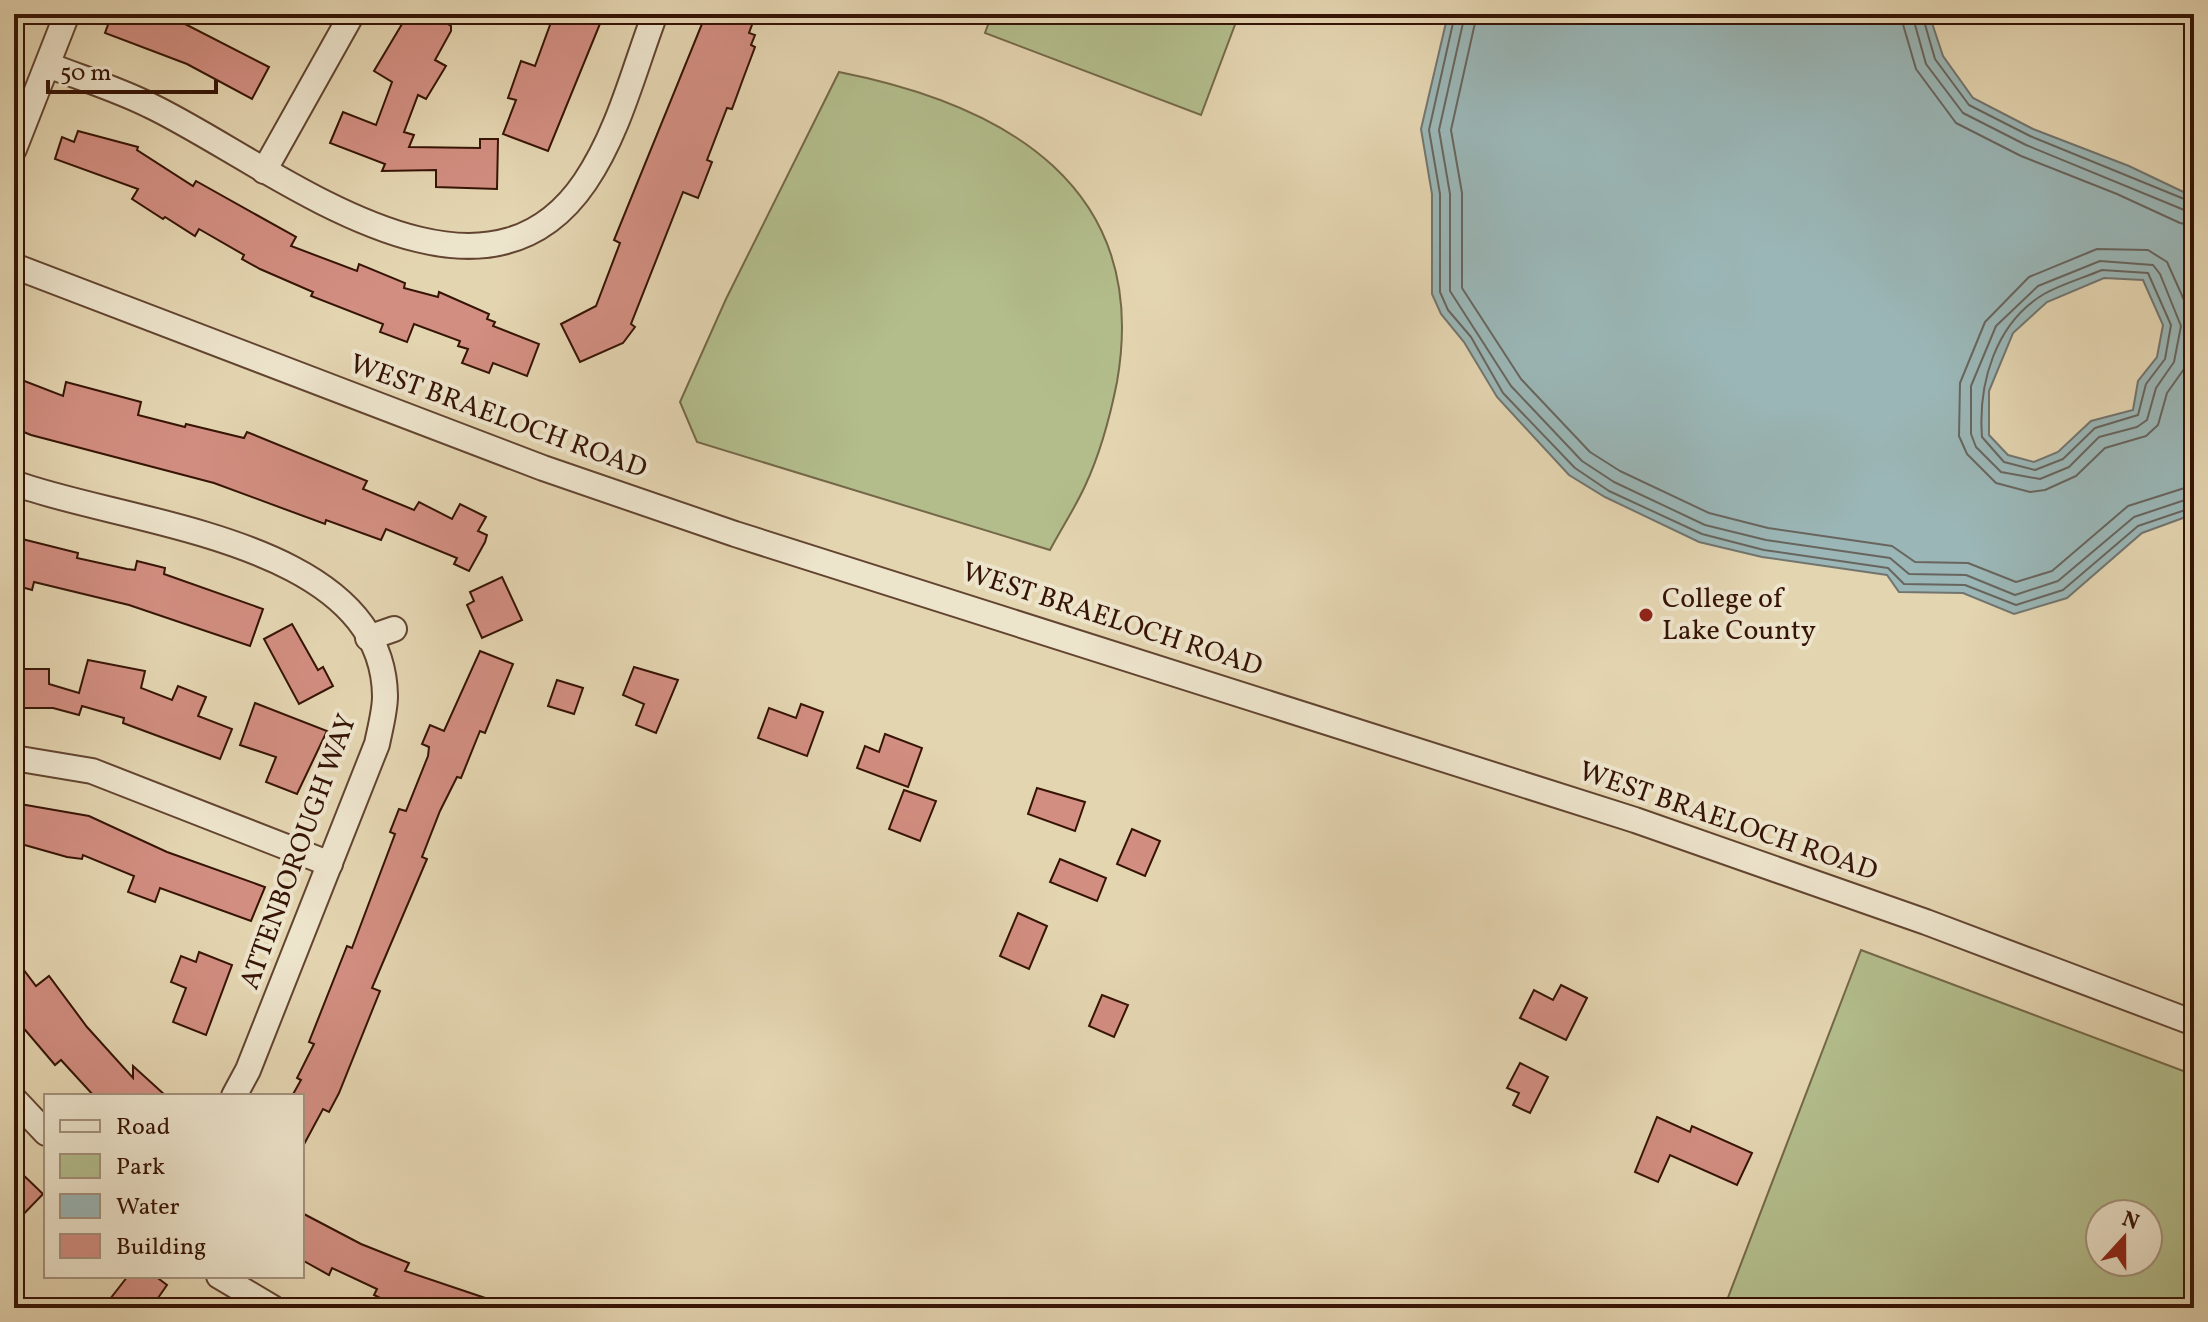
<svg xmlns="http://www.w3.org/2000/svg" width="2208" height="1322" viewBox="0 0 2208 1322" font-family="Vollkorn,serif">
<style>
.green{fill:#b3bd8c;stroke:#746848;stroke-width:2;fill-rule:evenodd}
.water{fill:#9ab6b6;stroke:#72756f;stroke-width:2;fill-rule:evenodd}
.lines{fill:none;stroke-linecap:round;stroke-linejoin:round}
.shore{stroke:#68655e;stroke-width:2}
.building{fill:#d28e81;stroke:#361405;stroke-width:2}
.minor-casing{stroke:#624430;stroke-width:28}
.minor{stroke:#ede4cc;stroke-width:24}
.poi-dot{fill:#8f2418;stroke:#ede4cc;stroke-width:3}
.labels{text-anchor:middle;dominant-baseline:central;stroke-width:8;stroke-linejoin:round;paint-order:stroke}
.street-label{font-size:28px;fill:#361405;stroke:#ede4cc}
.poi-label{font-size:28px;fill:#361405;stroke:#ede4cc;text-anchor:start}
</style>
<rect width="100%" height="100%" fill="#e4d5b1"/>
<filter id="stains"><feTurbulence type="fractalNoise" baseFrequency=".0025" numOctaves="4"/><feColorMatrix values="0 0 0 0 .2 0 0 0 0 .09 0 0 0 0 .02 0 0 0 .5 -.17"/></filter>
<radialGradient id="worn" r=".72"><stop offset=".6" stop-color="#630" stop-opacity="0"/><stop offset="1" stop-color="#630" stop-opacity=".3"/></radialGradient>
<g class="green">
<path d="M 992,14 L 1239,14 L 1201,115 L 985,33 Z"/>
<path d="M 839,72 C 1006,105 1151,187 1117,382 C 1110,417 1100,454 1085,486 C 1075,508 1061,529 1050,550 L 697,442 L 680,402 L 726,299 Z"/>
<path d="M 1861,950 L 2194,1075 L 2194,1308 L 1724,1308 ZM 2100,1214 L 2148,1214 L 2148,1262 L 2100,1262 Z"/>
</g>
<path class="water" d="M 1448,14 L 1929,14 L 1943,56 L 1973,98 L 2033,129 L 2129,166 L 2194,197 L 2194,514 L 2142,533 L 2067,598 L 2014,614 L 1963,593 L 1899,592 L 1887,575 L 1762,557 L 1699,542 L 1605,497 L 1569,475 L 1497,397 L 1464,342 L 1441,314 L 1432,294 L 1432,194 L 1421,129 ZM 2104,278 L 2143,280 L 2163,325 L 2157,357 L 2138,381 L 2133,410 L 2091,421 L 2058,452 L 2034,462 L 2008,455 L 1989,435 L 1989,391 L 2013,333 L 2047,302 Z"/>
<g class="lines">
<g class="shore">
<path d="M 1455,14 L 1429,130 L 1440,194 L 1440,292 L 1448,310 L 1471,337 L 1503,393 L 1575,468 L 1609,491 L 1702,534 L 1764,550 L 1888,568 L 1904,584 L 1965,585 L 2016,605 L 2063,590 L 2138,526 L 2194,507"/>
<path d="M 1465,14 L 1439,130 L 1450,194 L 1450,291 L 1511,386 L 1582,461 L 1614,482 L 1705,525 L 1766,540 L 1890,558 L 1909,574 L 1966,575 L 2015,595 L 2058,581 L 2134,517 L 2194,497"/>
<path d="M 1477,14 L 1451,130 L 1462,193 L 1462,288 L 1521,379 L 1590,452 L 1620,471 L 1709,513 L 1768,528 L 1892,546 L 1915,562 L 1968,563 L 2016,582 L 2052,571 L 2128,506 L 2194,485"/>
<path d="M 1900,14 L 1916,69 L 1956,123 L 2021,156 L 2117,194 L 2180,223 L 2194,226"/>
<path d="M 1912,14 L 1926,64 L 1963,113 L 2026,145 L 2194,214"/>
<path d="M 1922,14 L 1935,59 L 1969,105 L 2030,136 L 2194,203"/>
<path d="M 2097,249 L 2148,250 L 2167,262 L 2193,320 L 2184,369 L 2167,393 L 2158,425 L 2146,436 L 2105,448 L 2076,476 L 2045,490 L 2030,492 L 1996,483 L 1967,454 L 1959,436 L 1960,383 L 1985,322 L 2029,277 Z"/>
<path d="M 2100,261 L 2153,265 L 2160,274 L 2181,326 L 2174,362 L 2156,388 L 2147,420 L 2137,427 L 2099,437 L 2069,467 L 2040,479 L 2001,472 L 1976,447 L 1971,434 L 1971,386 L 1996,326 L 2038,286 Z"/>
<path d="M 2102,270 L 2148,273 L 2171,325 L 2165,359 L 2146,384 L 2138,415 L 2095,428 L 2063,459 L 2035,470 L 2004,462 L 1982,437 C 1978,384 1995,323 2044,294 C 2062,284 2083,278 2102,270 Z"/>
</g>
</g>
<g class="building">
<path d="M 112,14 L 177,14 L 188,18 L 185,24 L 269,67 L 252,99 L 187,64 L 105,33 Z"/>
<path d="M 408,14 L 431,14 L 451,26 L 451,31 L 435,60 L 446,66 L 426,99 L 418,95 L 404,132 L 414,135 L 409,147 L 480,148 L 480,139 L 498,139 L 497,189 L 436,187 L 436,170 L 382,171 L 385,164 L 330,143 L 343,112 L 376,125 L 392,82 L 374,71 Z"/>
<path d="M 554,14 L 604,14 L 548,151 L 503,134 L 516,100 L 508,98 L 521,61 L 535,66 Z"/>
<path d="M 706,14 L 756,14 L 749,33 L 755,35 L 751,45 L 755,47 L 743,79 L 732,109 L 727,108 L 707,160 L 712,162 L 698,198 L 683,192 L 631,324 L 635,327 L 623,343 L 580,362 L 561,324 L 596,306 L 620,243 L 614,240 Z"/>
<path d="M 78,131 L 138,147 L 137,150 L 193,186 L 196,181 L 296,237 L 291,246 L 357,271 L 359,264 L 405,283 L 404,288 L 438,297 L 439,292 L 489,314 L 487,319 L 495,322 L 493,326 L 539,344 L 527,376 L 493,363 L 489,373 L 462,363 L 468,349 L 458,346 L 460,341 L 414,324 L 407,342 L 380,332 L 383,324 L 311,296 L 313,292 L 260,269 L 242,259 L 244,255 L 199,229 L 195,236 L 165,217 L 163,219 L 132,199 L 138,189 L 55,159 L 62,137 L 74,142 Z"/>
<path d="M 14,377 L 63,396 L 66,382 L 141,402 L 138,415 L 185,427 L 186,424 L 244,438 L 247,432 L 367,481 L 363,489 L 414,510 L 419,502 L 452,519 L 460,504 L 486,517 L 478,531 L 487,535 L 485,542 L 469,571 L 454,564 L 457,558 L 386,529 L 381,540 L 326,520 L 325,524 L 214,483 L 31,435 L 14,428 Z"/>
<path d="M 14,537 L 78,553 L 77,558 L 127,569 L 135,570 L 137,561 L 165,568 L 164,574 L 263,609 L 250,646 L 129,605 L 34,582 L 32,590 L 14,585 Z"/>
<path d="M 502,577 L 522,620 L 482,638 L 467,605 L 474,601 L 470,592 Z"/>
<path d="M 292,624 L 318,670 L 323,667 L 333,686 L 299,704 L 264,639 Z"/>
<path d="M 480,651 L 513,664 L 485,733 L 480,731 L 461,778 L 457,777 L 440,811 L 422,857 L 427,859 L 372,988 L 380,991 L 339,1093 L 329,1112 L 323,1109 L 302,1148 L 302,1096 L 292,1096 L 301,1080 L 297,1078 L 314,1044 L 309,1042 L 347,946 L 352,948 L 395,834 L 390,832 L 399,809 L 406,811 L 428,756 L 429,747 L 422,744 L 430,725 L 444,731 Z"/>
<path d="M 88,660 L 145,671 L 141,688 L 172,700 L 178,686 L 206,697 L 198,716 L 232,729 L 220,759 L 123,723 L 124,718 L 82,706 L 79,715 L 53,708 L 23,708 L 23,703 L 14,703 L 14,669 L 49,669 L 49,684 L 79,693 Z"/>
<path d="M 634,667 L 678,680 L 656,733 L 636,725 L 644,704 L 623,695 Z"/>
<path d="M 557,680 L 583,688 L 574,714 L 548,706 Z"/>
<path d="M 255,703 L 327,731 L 297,794 L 266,782 L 276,757 L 240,745 Z"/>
<path d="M 801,704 L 823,712 L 807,756 L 758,738 L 769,708 L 796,718 Z"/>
<path d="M 885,734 L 922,748 L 908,787 L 857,768 L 865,746 L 879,752 Z"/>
<path d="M 1037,788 L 1085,802 L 1075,831 L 1028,814 Z"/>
<path d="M 904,790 L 936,801 L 920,841 L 889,829 Z"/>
<path d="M 20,804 L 89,816 L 167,852 L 265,887 L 251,921 L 160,888 L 155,902 L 128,892 L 134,876 L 83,855 L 82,859 L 67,857 L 14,842 Z"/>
<path d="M 1132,829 L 1160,841 L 1145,876 L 1117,864 Z"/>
<path d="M 1060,859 L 1106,878 L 1097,901 L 1050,882 Z"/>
<path d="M 1018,913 L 1047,926 L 1029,969 L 1000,956 Z"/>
<path d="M 199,952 L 232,965 L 206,1035 L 173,1022 L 186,988 L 171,982 L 181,956 L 196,962 Z"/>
<path d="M 14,957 L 36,986 L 49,976 L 87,1027 L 133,1078 L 133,1066 L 166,1096 L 94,1096 L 61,1060 L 55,1065 L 14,1017 Z"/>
<path d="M 1561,985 L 1587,998 L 1566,1040 L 1520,1018 L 1534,990 L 1553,1000 Z"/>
<path d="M 1102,995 L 1128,1005 L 1114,1037 L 1089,1026 Z"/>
<path d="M 1520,1063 L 1548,1077 L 1530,1113 L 1513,1105 L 1519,1093 L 1507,1088 Z"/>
<path d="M 1657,1117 L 1690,1132 L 1692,1126 L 1752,1153 L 1737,1185 L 1670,1155 L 1658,1182 L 1635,1172 Z"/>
<path d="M 14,1166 L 43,1194 L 14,1224 Z"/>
<path d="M 302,1213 L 361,1244 L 409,1263 L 405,1271 L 506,1305 L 505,1308 L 401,1308 L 374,1295 L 377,1289 L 332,1268 L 329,1275 L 302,1260 Z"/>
<path d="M 128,1276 L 155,1276 L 167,1285 L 151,1308 L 103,1308 Z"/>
</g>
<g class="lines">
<g class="minor-casing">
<g id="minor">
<path d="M 48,65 C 81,78 117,89 149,105 C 266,160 477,341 585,182 C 619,132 634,69 655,14"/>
<path d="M 14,149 L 67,14"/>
<path d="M 264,171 L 352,14"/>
<path d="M 14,266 L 543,468 L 735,534 L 1635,820 L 1926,922 L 2194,1023"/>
<path d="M 14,483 C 124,524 383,539 385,696 C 385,711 380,729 377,744 L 248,1070 L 234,1096"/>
<path d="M 368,638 L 394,629"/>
<path d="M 14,758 L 92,771 L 330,864"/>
<path d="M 14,1099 L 46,1133"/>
<path d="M 219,1276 L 273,1308"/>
</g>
</g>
<use href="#minor" class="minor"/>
</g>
<circle class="poi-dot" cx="1646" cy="615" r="8"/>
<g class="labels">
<g class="street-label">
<text transform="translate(498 417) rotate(20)">WEST BRAELOCH ROAD</text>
<text transform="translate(1112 620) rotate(18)">WEST BRAELOCH ROAD</text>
<text transform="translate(1728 822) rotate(19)">WEST BRAELOCH ROAD</text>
<text transform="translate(299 852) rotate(-70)">ATTENBOROUGH WAY</text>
</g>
<g class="poi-label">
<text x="1662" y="599">College of<tspan x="1662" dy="32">Lake County</tspan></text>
</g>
</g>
<rect width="2208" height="1322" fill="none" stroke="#e4d5b1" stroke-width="48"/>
<rect x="16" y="16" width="2176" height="1290" fill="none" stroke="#361405" stroke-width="4"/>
<rect x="24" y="24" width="2160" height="1274" fill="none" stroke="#361405" stroke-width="2"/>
<rect x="44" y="1094" width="260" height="184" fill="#ede4cc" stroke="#a4917c" stroke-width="2"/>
<rect x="60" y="1120" width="40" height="12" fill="#ede4cc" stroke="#a4917c" stroke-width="2"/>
<text x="116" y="1134" font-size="24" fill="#361405">Road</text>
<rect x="60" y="1154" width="40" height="24" fill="#b3bd8c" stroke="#a4917c" stroke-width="2"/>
<text x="116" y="1174" font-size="24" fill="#361405">Park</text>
<rect x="60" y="1194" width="40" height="24" fill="#9ab6b6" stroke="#a4917c" stroke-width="2"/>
<text x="116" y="1214" font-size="24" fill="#361405">Water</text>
<rect x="60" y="1234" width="40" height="24" fill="#d28e81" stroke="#a4917c" stroke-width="2"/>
<text x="116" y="1254" font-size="24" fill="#361405">Building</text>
<g transform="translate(2124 1238) rotate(21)"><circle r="38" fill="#ede4cc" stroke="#a4917c" stroke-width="2"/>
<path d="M0-6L14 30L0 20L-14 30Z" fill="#8f2418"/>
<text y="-12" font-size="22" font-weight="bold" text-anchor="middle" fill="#361405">N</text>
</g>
<path d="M48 80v12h168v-12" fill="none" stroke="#361405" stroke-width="4"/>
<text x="60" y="80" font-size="24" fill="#361405" stroke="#ede4cc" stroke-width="6" paint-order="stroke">50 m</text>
<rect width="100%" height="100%" filter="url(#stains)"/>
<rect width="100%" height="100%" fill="url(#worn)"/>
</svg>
